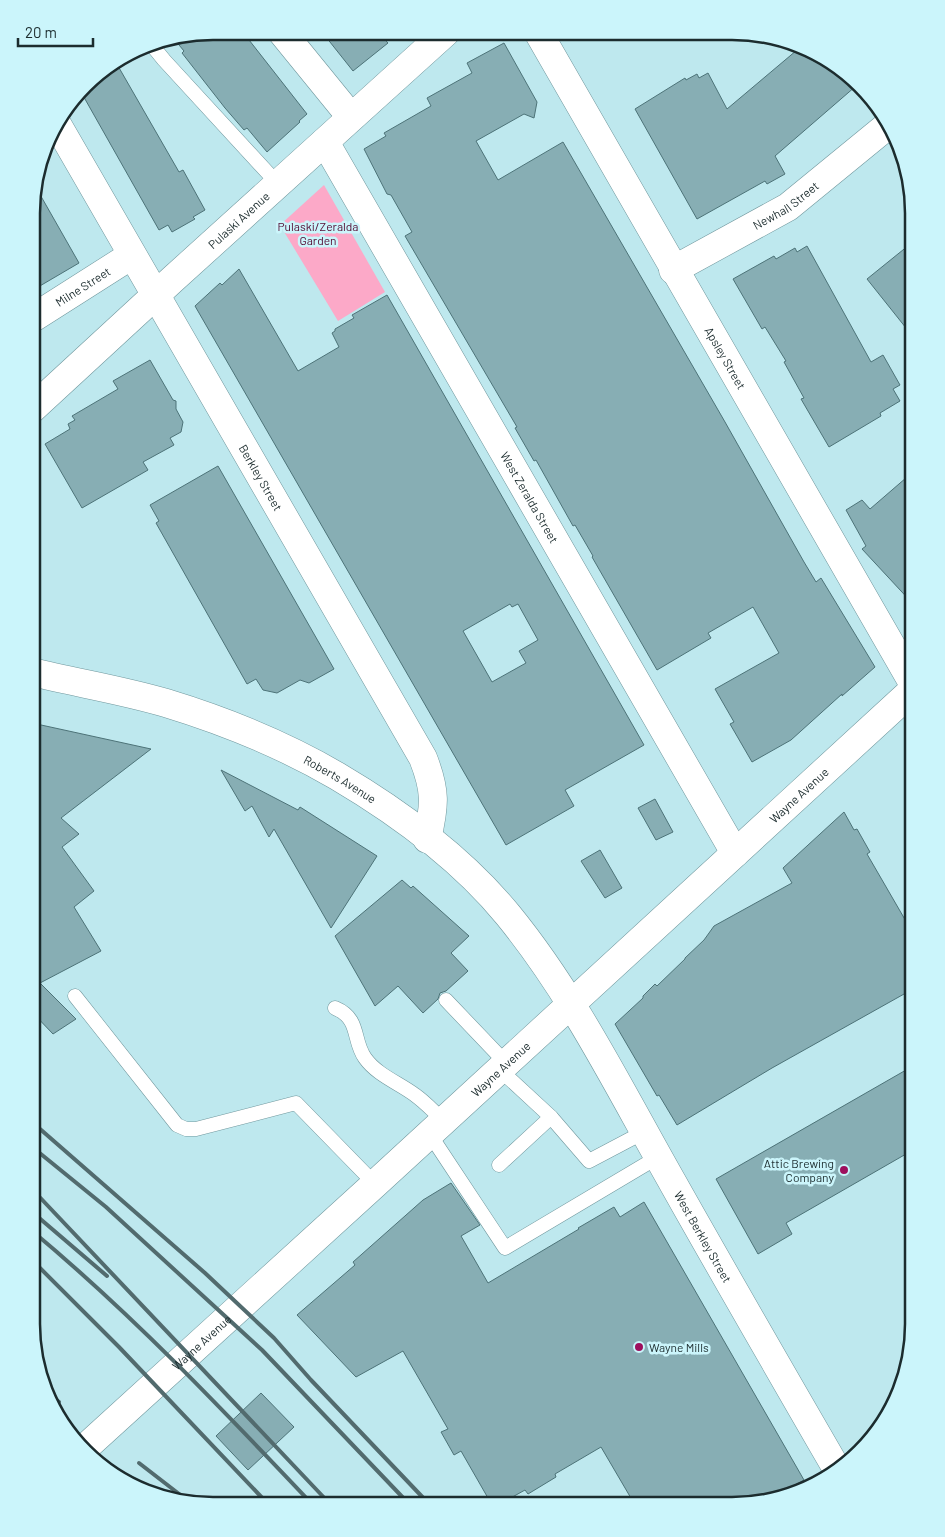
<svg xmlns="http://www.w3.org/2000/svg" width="945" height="1537" viewBox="0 0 945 1537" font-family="Barlow,sans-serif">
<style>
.green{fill:#fca9c8}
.building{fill:#87aeb4;stroke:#4d7378;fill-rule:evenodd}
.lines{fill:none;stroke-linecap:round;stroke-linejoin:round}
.service-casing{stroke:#70979d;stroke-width:15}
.minor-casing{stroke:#70979d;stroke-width:29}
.secondary-casing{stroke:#70979d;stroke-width:29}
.primary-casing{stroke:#70979d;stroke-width:29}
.service{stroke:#fff;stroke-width:14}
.minor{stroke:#fff;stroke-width:28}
.secondary{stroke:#fff;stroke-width:28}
.primary{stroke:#fff;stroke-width:28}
.rail{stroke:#526b6e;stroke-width:4}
.poi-dot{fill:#9d0f5d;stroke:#cbf5fb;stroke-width:2}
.labels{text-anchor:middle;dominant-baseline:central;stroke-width:5;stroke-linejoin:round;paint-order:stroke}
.street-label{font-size:12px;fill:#1c2c2e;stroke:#cbf5fb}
.park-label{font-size:12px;fill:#530930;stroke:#cbf5fb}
.poi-label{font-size:12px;fill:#1c2c2e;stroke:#cbf5fb;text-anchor:end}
.rim{fill:none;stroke:#1c2c2e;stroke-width:2.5}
</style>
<rect width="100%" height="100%" fill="#bee8ee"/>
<path class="green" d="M 324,185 L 385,292 L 338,321 L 280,225 Z"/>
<g class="building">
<path d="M 213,31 L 242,31 L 307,114 L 299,121 L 300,122 L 267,152 L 247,128 L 244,130 L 225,108 L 182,53 L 184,51 L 174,39 Z"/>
<path d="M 322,32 L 378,32 L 388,43 L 353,71 Z"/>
<path d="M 504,43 L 537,102 L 534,118 L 524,114 L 476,141 L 498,180 L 563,142 L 725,422 L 804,562 L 816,582 L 821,578 L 875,667 L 842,696 L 842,694 L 791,740 L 752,762 L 730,724 L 734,722 L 715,689 L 779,653 L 753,607 L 708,633 L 711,638 L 657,670 L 592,557 L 593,556 L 575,525 L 573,526 L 536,460 L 534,461 L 515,428 L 517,427 L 405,236 L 412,232 L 391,195 L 387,194 L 364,149 L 386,136 L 384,133 L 431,106 L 427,98 L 472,73 L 467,63 Z"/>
<path d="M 797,50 L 843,69 L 856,86 L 775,156 L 785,174 L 767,184 L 765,181 L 697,219 L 635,109 L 685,78 L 686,80 L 697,74 L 699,78 L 708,73 L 727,109 Z"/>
<path d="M 110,66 L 118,66 L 179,172 L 183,170 L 205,210 L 193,217 L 195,219 L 172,232 L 168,225 L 159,230 L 81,92 L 93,77 Z"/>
<path d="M 34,184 L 79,263 L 33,290 L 33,190 Z"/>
<path d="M 914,241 L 914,338 L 867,279 Z"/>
<path d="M 807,246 L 871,362 L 883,355 L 900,385 L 893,389 L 900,401 L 880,413 L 881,416 L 829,447 L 801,399 L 804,398 L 784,362 L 786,361 L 765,327 L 762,329 L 733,279 L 774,256 L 776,259 L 795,248 L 797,252 Z"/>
<path d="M 239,269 L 298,371 L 339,347 L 332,333 L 335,331 L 335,329 L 354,318 L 352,315 L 387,295 L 644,745 L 565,790 L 574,806 L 506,845 L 195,306 L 220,283 L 222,285 ZM 510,604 L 512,607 L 518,604 L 538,640 L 519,651 L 526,663 L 492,682 L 463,631 Z"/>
<path d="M 150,360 L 173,400 L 176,401 L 176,409 L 183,422 L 181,432 L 170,438 L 174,445 L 143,462 L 148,470 L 82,508 L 45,444 L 70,429 L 68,424 L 75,420 L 72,416 L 118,389 L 113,381 Z"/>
<path d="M 218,466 L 334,669 L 309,683 L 300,680 L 277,693 L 263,690 L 256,679 L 247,684 L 156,523 L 159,521 L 150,505 Z"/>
<path d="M 914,471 L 914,605 L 862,549 L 866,546 L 846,510 L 862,500 L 870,509 Z"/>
<path d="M 32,723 L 151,749 L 61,818 L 79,834 L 62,847 L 94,891 L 74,907 L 101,951 L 40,983 L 76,1019 L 53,1034 L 32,1012 Z"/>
<path d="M 221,770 L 298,810 L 300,807 L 377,856 L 331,928 L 274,829 L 269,837 L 252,806 L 245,811 Z"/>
<path d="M 655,799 L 673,832 L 656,840 L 638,808 Z"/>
<path d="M 844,812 L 854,830 L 857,829 L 870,852 L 867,854 L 907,923 L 913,919 L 913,989 L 772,1068 L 677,1125 L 659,1095 L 657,1096 L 615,1024 L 643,998 L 643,996 L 655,984 L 657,986 L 685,959 L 685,958 L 704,940 L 714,926 L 792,883 L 783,868 Z"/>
<path d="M 600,850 L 622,888 L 605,898 L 581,861 Z"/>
<path d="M 402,880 L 411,888 L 413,886 L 469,936 L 451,953 L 468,971 L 446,991 L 440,993 L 438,999 L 423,1013 L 398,986 L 375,1006 L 335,936 Z"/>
<path d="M 913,1066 L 913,1150 L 786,1223 L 792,1234 L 758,1254 L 716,1179 Z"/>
<path d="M 451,1183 L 480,1225 L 461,1236 L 488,1283 L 579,1229 L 578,1228 L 614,1207 L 620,1217 L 644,1202 L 804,1480 L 774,1497 L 732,1506 L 635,1505 L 601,1447 L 555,1474 L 556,1477 L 528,1494 L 525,1490 L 498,1505 L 492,1505 L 461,1451 L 454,1455 L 441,1432 L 448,1429 L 403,1351 L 356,1377 L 297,1315 L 355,1265 L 353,1262 L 423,1200 Z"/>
<path d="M 261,1393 L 294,1427 L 248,1470 L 216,1436 Z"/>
</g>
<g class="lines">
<g class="service-casing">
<g id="service">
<path d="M 416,32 L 429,48"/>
<path d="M 151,44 L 164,60 L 278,184"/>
<path d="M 75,996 L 177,1125 L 186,1129 L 196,1129 L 296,1103 L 375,1184"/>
<path d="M 446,1000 L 506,1063"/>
<path d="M 335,1008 C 361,1019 352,1040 365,1058 C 377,1075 399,1083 415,1095 C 425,1102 434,1112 443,1120"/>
<path d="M 499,1069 L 551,1117"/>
<path d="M 429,1133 L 505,1248 L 658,1157"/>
<path d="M 499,1165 L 551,1117 L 589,1161 L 644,1132"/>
</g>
</g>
<g class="minor-casing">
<g id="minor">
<path d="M 281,31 L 351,117"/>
<path id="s1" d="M 538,32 L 914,685"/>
<path id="s2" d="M 325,142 L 735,853"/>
<path id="s3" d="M 673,270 L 788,207 L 887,126"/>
<path id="s4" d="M 33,318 L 132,255"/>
<path id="s5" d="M 32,409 L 173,279 L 446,32"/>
</g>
</g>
<g class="secondary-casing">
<g id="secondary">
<path id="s6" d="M 86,1447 L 375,1184 L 914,689"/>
</g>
</g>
<g class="primary-casing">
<g id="primary">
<path id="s7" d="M 57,124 L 423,758 C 436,791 435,805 427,839"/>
<path id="s8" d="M 32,672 C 77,683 122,690 166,703 C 225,721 284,745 337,776 C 398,812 463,860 508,915 C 575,997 622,1094 674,1185 C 728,1281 783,1376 838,1471"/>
</g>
</g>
<use href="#service" class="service"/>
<use href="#minor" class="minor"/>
<use href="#secondary" class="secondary"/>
<use href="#primary" class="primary"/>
<g class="rail">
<path d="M 32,1122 L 205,1273 L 274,1338 L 311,1380 L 430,1505"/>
<path d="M 31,1146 L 106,1207 L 262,1350 L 410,1505"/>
<path d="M 31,1188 L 331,1505"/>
<path d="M 31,1211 L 107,1276"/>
<path d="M 31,1230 C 132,1314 222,1409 313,1505"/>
<path d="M 31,1259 L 119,1347 L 268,1504"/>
<path d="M 45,1392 L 59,1402"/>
<path d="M 139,1463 L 192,1504"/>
</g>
</g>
<g class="poi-dot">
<circle cx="844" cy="1170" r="5"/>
<circle cx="639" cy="1347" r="5"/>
</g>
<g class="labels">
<g class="street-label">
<text stroke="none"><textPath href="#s3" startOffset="130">Newhall Street</textPath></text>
<text stroke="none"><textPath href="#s5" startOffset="280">Pulaski Avenue</textPath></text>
<text stroke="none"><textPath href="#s4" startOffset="59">Milne Street</textPath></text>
<text stroke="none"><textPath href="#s1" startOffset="376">Apsley Street</textPath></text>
<text stroke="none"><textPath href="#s7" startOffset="408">Berkley Street</textPath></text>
<text stroke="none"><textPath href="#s2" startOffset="410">West Zeralda Street</textPath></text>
<text stroke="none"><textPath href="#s8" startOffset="328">Roberts Avenue</textPath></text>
<text stroke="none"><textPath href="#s6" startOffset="966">Wayne Avenue</textPath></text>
<text stroke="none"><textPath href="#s6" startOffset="561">Wayne Avenue</textPath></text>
<text stroke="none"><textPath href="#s8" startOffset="922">West Berkley Street</textPath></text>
<text stroke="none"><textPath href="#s6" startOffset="156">Wayne Avenue</textPath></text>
</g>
<g class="park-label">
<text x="318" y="226">Pulaski/Zeralda<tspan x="318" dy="14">Garden</tspan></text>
</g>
<g class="poi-label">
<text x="834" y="1163">Attic Brewing<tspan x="834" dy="14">Company</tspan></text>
<text x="649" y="1347" text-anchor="start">Wayne Mills</text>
</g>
</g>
<path d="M0 0H945V1537H0ZM213 40H732A173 173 0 0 1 905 213V1324A173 173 0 0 1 732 1497H213A173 173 0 0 1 40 1324V213A173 173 0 0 1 213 40Z" fill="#cbf5fb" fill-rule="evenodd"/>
<path class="rim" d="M213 40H732A173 173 0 0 1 905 213V1324A173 173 0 0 1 732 1497H213A173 173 0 0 1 40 1324V213A173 173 0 0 1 213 40Z"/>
<path d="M18 38v8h75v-8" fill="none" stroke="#1c2c2e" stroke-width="2.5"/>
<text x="25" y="38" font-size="15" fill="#1c2c2e" stroke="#cbf5fb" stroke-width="4" paint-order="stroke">20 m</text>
</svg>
